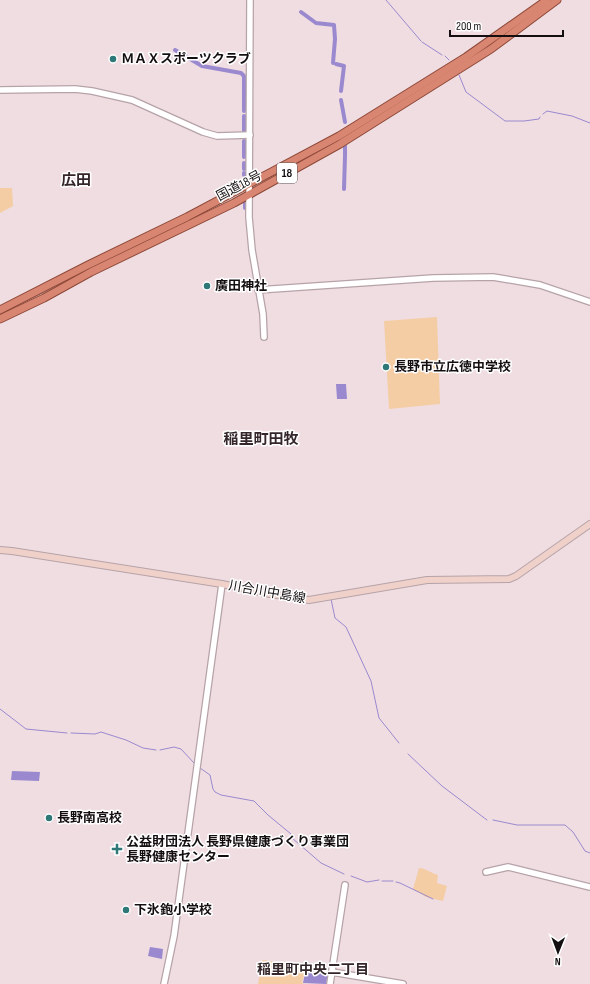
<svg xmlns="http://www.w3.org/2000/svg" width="590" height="984" viewBox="0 0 590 984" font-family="'Sofia Sans Condensed','Noto Sans JP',sans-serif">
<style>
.green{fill:#f4cda4}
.water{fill:#9a89cf}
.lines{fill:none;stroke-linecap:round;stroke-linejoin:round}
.stream{stroke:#9a89cf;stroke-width:1}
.canal{stroke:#9a89cf;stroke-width:4}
.tertiary-casing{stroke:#b6a3a8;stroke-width:8}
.secondary-casing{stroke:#b6a3a8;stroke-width:8}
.trunk-casing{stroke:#8d4838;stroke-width:9}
.tertiary{stroke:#fff;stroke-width:5.5}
.secondary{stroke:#f0d1ca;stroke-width:6}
.trunk{stroke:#d88672;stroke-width:7}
.poi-dot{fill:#2e7877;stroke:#fff;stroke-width:1.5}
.labels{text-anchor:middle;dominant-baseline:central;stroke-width:3;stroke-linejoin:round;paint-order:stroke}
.shield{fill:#fff;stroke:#5a5658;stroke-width:1}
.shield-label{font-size:12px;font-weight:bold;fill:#140e10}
.poi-label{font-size:13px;font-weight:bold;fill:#140e10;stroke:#fff;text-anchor:start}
.street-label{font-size:13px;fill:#140e10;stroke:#fff}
.neighbourhood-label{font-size:14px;font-weight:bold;fill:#342629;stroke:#fff}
.quarter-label{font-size:15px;font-weight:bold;fill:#342629;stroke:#fff}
</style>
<rect width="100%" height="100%" fill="#f0dde1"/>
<g class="green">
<path d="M 0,188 L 12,188 L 13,206 L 0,213 Z"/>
<path d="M 437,317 L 440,404 L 389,409 L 384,321 Z"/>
<path d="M 419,868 C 425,868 431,873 438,875 L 437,883 L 447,886 L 443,901 L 426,897 L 413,889 Z"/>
<path d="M 263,960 L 306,967 L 302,983 L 305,984 L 258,984 L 262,961 Z"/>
</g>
<g class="water">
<path d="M 336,384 L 346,384 L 347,399 L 337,399 Z"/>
<path d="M 12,771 L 40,772 L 39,781 L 11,780 Z"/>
<path d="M 150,947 L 163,949 L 162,959 L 148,956 Z"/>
<path d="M 312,970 L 327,972 L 328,974 L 326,984 L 303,983 L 305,973 L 308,974 L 308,971 L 312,971 Z"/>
</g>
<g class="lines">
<g class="stream">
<path d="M 386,0 L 421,41"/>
<path d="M 422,42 L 442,55"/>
<path d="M 445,56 L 449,60"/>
<path d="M 459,75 L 466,92 L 505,121 L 524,121 L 539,119 L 540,117"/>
<path d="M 543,114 L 547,111 L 572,116 L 590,123"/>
<path d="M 331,599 L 335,618 L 346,627 L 371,681 L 379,718 L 399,743"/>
<path d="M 0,709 L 26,729 L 67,733"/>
<path d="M 71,733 L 95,734 L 101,732 L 126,740 L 143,748 L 156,750"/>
<path d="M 160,750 L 174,747 L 181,749 L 194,763"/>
<path d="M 408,754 L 442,786 L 487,820"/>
<path d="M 200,768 L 210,775 L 213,789 L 215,792 L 221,795 L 254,801 L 268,815 L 291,834 L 292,838 L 321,863 L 344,874"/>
<path d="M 493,820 L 517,825 L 565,825 L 573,832 L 585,851 L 590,853"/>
<path d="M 351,876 L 367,882 L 379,880"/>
<path d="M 382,881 L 393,881"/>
<path d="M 396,882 L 400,883 L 433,899"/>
</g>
<g class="canal">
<path d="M 301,12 L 316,23 L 334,25 L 335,39 L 333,63"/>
<path d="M 175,50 L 202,66 L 241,73 L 244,76 L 244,111"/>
<path d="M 336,64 L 344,66 L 341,91"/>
<path d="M 341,100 L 345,122"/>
<path d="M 244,131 L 244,116"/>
<path d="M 244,141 L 244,157"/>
<path d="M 345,146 L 345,155"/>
<path d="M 244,163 L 244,169"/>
<path d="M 244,173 L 244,175"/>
<path d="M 344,189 L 345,156"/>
<path d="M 245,202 L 245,208"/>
</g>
<g class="tertiary-casing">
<g id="tertiary">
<path d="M 250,0 L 249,217 L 252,250 L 263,314 L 264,337"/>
<path d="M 0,90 L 75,89 L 92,91 L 132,100 L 203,132 L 217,136 L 250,135"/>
<path d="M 258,290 L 433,278 L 493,277 L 540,285 L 590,302"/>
<path d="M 486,872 L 508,867 L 590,887"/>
<path d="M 332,972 L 403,984"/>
<path d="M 164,984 L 174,936 L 222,584"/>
<path d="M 330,984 L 345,885"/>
</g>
</g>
<g class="secondary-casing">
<path id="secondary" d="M 0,550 L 12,551 L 222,584 L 270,594 L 309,600 L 427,580 L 509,579 L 516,576 L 590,524"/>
</g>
<g class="trunk-casing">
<g id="trunk">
<path d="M 0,310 L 88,265 L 187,217 L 339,136 L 466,57 L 547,0"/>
<path d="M 0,319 L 44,298 L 91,272 L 234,203 L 340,144 L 491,49 L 557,0"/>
</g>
</g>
<use href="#tertiary" class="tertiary"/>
<use href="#secondary" class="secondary"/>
<use href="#trunk" class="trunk"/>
</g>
<g class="poi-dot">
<circle cx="113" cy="59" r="4"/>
<circle cx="207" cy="286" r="4"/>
<circle cx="386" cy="367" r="4"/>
<circle cx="49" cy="818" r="4"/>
<path d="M115 843h4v4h4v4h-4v4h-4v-4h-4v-4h4z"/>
<circle cx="126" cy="910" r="4"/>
</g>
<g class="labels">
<rect class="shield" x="277" y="163" width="20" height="20" rx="3"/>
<g class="shield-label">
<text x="287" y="173">18</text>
</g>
<g class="poi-label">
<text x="121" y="59">ＭＡＸスポーツクラブ</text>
<text x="215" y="286">廣田神社</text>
<text x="394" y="367">長野市立広徳中学校</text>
<text x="57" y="818">長野南高校</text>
<text x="126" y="842">公益財団法人 長野県健康づくり事業団<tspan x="126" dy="15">長野健康センター</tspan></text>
<text x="134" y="910">下氷鉋小学校</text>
</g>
<g class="street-label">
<text transform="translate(239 186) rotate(-28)">国道18号</text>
<text transform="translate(267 592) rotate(10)">川合川中島線</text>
</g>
<g class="neighbourhood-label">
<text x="313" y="969">稲里町中央二丁目</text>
</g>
<g class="quarter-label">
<text x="76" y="180">広田</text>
<text x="261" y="439">稲里町田牧</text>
</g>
</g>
<g transform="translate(558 952) rotate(181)" stroke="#ffffff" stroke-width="3" paint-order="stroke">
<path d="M0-3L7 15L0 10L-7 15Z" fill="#140e10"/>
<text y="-6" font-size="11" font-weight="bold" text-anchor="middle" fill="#140e10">N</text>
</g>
<path d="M450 30v6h113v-6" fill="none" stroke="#140e10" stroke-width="2"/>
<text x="456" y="30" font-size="12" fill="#140e10" stroke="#ffffff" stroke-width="3" paint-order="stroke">200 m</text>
</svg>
